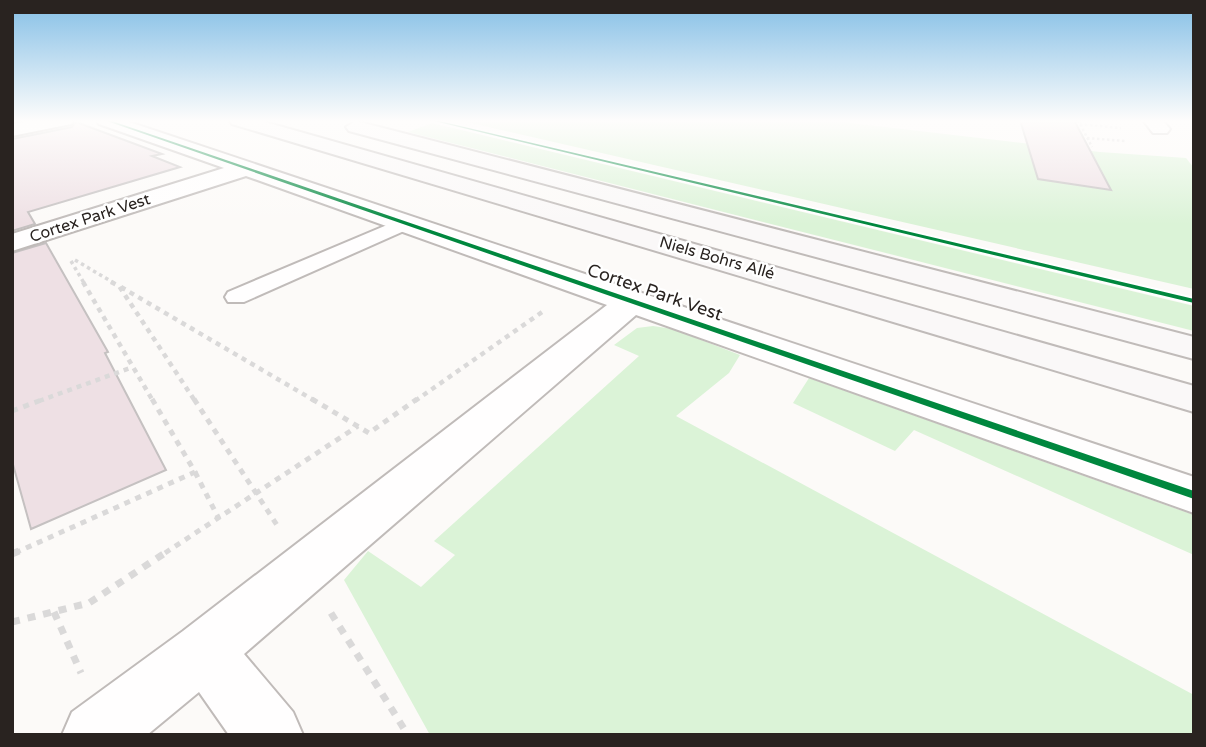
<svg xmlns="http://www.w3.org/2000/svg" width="1206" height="747" viewBox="0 0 1206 747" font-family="'Varela Round',sans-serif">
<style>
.green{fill:#dbf3d7}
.building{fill:#eee0e4;stroke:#c5c1c1;stroke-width:2}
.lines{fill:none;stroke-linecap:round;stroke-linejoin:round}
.lane-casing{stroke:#c0bbb9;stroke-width:4}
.street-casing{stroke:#c0bbb9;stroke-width:4}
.secondary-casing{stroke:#c0bbb9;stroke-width:4}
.path-far4{stroke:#dad9d9;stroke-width:2.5;stroke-dasharray:2.5 2.5;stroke-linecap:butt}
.path-far3{stroke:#dad9d9;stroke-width:3.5;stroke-dasharray:3.5 3.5;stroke-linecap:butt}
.path-far2{stroke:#dad9d9;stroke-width:4.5;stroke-dasharray:5 5;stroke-linecap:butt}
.path-far1{stroke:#dad9d9;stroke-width:5;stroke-dasharray:6 6;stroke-linecap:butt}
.path{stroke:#dad9d9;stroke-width:7;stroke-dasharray:8 8;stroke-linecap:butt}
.lane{fill:#fffefe;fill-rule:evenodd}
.street{fill:#fffefe;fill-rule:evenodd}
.secondary{fill:#faf8f8;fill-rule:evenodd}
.cycleway-casing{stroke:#fff;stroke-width:4}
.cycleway{fill:#00873e;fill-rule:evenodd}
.labels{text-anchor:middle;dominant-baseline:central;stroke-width:5;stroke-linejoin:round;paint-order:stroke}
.far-street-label{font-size:16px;fill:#292320;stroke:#fff}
.street-label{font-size:18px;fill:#292320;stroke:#fff}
</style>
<rect width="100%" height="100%" fill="#fcfaf8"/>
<g class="green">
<path d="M 458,120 L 825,120 L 1100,152 L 1186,158 L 1194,168 L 1194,289 Z"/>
<path d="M 432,123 L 1194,306 L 1194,331 L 408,132 Z"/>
<path d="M 653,326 L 673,329 L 740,355 L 729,373 L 676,416 L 1194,695 L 1194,735 L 430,735 L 344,580 L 368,551 L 421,587 L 455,555 L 434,541 L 639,356 L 614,345 L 637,328 Z"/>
<path d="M 809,378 L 1194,515 L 1194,555 L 914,430 L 895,451 L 793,403 Z"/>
</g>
<g class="building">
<path d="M 1020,120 L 1074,120 L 1111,190 L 1038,179 Z"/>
<path d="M 76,122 L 162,154 L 152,156 L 180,167 L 28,212 L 35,224 L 12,231 L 12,139 L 72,127 Z"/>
<path d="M 46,243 L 108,352 L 105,353 L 166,470 L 31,529 L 12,461 L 12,253 Z"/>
</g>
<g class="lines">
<g class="lane-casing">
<path id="lane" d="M 406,217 L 413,219 L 415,223 L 413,227 L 244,302 L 228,302 L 225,297 L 228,292 Z"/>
</g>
<g class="street-casing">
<g id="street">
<path d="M 36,120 L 74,120 L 71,124 L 12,136 L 12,124 Z"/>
<path d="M 96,120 L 123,120 L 1194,477 L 1194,513 L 636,315 L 244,654 L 293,712 L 303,735 L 229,735 L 199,692 L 147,735 L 62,735 L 72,712 L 183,631 L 607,305 L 246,176 L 12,251 L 12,234 L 224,168 L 99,124 Z"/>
<path d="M 1143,120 L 1162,120 L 1170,129 L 1167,133 L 1153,133 Z"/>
</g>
</g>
<g class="secondary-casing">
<g id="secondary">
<path d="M 229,120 L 258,120 L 1194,386 L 1194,412 L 232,124 Z"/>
<path d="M 356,121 L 1194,337 L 1194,359 L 349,131 L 346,127 Z"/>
</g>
</g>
<g class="path-far4">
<path d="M 1078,120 L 1092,147"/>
<path d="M 1080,124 L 1121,128"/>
<path d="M 1087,138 L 1125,141"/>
</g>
<g class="path-far3">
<path d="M 75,260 L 114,283"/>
<path d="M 71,261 L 84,283"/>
</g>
<g class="path-far2">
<path d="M 83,282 L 153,401"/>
<path d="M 111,282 L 119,286 L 195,401"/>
<path d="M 121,287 L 315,401"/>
<path d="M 39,401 L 133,367"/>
<path d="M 415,401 L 545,310"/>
</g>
<g class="path-far1">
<path d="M 194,399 L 277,525"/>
<path d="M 312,399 L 369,433 L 417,399"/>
<path d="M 12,411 L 44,399"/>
<path d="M 195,472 L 219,519"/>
<path d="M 15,553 L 195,472 L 152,399"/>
<path d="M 165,553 L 358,426"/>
</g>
<g class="path">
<path d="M 12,554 L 19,551"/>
<path d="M 54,612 L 81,673"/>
<path d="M 331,613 L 408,735"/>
<path d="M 12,622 L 89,603 L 168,551"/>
</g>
<use href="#lane" class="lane"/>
<use href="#street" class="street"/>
<use href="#secondary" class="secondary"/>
<g class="cycleway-casing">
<g id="cycleway">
<path d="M 104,120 L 109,120 L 1194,491 L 1194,499 Z"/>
<path d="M 430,120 L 435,120 L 1194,299 L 1194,303 Z"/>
</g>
</g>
<use href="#cycleway" class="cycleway"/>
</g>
<linearGradient id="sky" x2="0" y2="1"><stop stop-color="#84bfe6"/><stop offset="0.54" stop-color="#fefdfc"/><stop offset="1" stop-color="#fefdfc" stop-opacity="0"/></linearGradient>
<rect width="1206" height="224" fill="url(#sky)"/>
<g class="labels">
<g class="far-street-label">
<text transform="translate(90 218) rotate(-18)">Cortex Park Vest</text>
<text transform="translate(717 258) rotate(16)">Niels Bohrs Allé</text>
</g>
<g class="street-label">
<text transform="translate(655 292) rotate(19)">Cortex Park Vest</text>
</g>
</g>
<rect width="1206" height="747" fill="none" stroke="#292320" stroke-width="28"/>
</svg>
